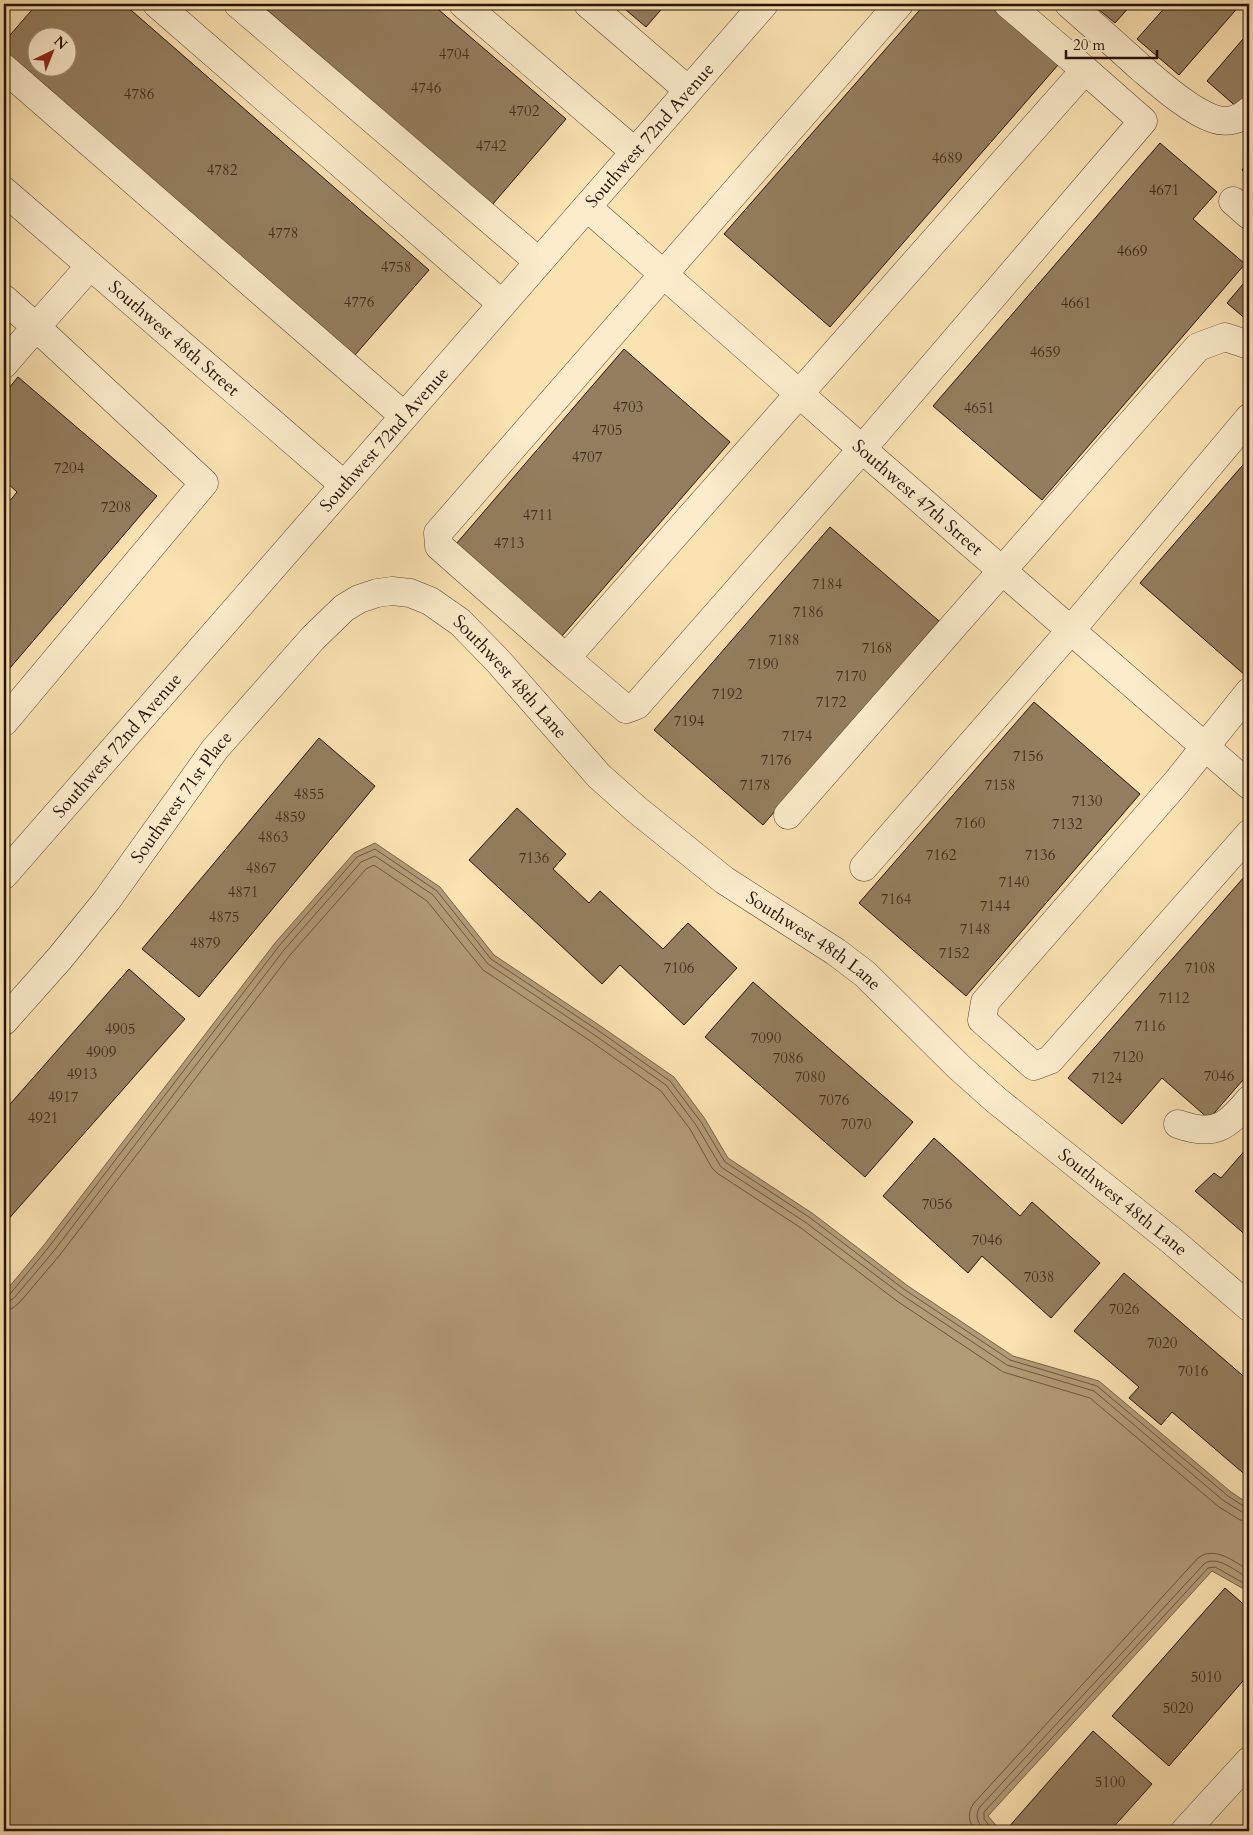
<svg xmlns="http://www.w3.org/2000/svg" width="1253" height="1835" viewBox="0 0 1253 1835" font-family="Cardo,serif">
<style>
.water{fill:#b29b77;stroke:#7a644a}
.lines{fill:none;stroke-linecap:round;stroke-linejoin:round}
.shore{stroke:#6c563f;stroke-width:1}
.building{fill:#947e5f;stroke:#251207;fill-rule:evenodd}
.minor-casing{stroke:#5a4632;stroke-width:29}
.minor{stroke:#fceccc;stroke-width:28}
.labels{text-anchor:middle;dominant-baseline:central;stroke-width:4;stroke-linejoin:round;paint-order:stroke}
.number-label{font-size:15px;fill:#412d1d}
.street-label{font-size:18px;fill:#251207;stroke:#fceccc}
</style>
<rect width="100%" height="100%" fill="#fbe2b1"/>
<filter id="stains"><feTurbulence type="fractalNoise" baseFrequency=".004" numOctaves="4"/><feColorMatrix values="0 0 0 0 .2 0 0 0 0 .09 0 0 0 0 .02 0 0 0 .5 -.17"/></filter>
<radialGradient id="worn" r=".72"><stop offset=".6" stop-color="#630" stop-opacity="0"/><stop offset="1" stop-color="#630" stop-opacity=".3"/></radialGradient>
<path class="water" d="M 375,843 L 440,887 L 494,955 L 599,1025 L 674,1077 L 705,1119 L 728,1158 L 812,1213 L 908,1286 L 1013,1356 L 1099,1381 L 1231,1492 L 1249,1504 L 1249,1592 L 1212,1571 L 988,1816 L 1001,1831 L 4,1831 L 4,1293 L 44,1245 L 275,943 L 354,853 Z"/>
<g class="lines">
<g class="shore">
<path d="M 4,1296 L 10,1294 L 48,1248 L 279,946 L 357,857 L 375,849 L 437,891 L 491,959 L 596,1029 L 670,1081 L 701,1122 L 725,1162 L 809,1217 L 905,1290 L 1010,1360 L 1097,1386 L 1228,1496 L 1245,1507 L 1249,1508"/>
<path d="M 4,1302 L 9,1301 L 14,1298 L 53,1252 L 284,950 L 361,862 L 375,856 L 433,895 L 488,964 L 593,1034 L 666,1085 L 696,1125 L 721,1167 L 805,1222 L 902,1295 L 1007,1365 L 1094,1391 L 1224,1501 L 1242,1512 L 1249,1514"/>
<path d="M 4,1310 L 13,1308 L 20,1302 L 59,1256 L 290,955 L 366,869 L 374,865 L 427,901 L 483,970 L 589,1040 L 661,1091 L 690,1129 L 712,1168 L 717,1173 L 801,1228 L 897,1301 L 1003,1372 L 1090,1398 L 1219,1507 L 1240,1520 L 1249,1521"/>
<path d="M 976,1831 C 968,1822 967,1813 974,1803 L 1198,1558 C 1215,1545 1234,1562 1249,1570"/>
<path d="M 986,1831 C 979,1824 974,1818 979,1808 L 1204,1564 C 1217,1554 1237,1572 1249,1579"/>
<path d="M 994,1831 L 984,1819 L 984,1812 L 1208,1568 L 1215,1567 L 1249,1586"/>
</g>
</g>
<g class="building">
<path d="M 37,4 L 124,4 L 429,270 L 355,355 L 4,50 L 4,42 ZM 38,38 L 68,38 L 68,68 L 38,68 Z"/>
<path d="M 260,4 L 432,4 L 566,119 L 492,205 Z"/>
<path d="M 619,4 L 666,4 L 646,27 Z"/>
<path d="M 925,4 L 988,4 L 1058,65 L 830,327 L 724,234 Z"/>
<path d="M 1092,4 L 1132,4 L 1115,23 Z"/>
<path d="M 1168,4 L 1241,4 L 1179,75 L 1137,39 Z"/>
<path d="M 1249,32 L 1249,97 L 1239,109 L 1207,81 Z"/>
<path d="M 1160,143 L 1217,192 L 1193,219 L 1245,264 L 1042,500 L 933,406 Z"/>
<path d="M 1249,161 L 1249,176 L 1242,170 Z"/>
<path d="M 1249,277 L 1249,322 L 1227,303 Z"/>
<path d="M 624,349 L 730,442 L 556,643 L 450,551 Z"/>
<path d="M 18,377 L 157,496 L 4,675 L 4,508 L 17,492 L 4,480 L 4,394 Z"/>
<path d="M 1249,458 L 1249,672 L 1246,676 L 1140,583 Z"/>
<path d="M 830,527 L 939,621 L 763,825 L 654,730 Z"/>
<path d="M 1034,702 L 1140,794 L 966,996 L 859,903 Z"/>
<path d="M 319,738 L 375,786 L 199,997 L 142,949 Z"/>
<path d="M 517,808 L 566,854 L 553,869 L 589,903 L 600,891 L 663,949 L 688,923 L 737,968 L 684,1025 L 620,965 L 602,984 L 469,860 Z"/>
<path d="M 1245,876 L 1249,881 L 1249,1073 L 1209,1119 L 1162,1078 L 1122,1124 L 1068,1078 Z"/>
<path d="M 129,969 L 185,1019 L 5,1223 L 4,1111 Z"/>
<path d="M 753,982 L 913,1122 L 865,1177 L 705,1037 Z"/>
<path d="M 934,1138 L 1020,1216 L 1032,1202 L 1100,1263 L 1051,1318 L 982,1256 L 968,1273 L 883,1196 Z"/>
<path d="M 1247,1148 L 1249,1150 L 1249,1238 L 1195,1191 L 1214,1173 L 1221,1178 Z"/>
<path d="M 1124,1273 L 1249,1381 L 1249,1478 L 1172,1412 L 1161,1425 L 1129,1398 L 1139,1387 L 1074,1331 Z"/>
<path d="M 1225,1588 L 1249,1609 L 1249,1674 L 1169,1766 L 1112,1716 Z"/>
<path d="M 1093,1731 L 1152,1784 L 1110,1831 L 1010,1831 L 1007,1829 Z"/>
</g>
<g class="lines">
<g class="minor-casing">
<g id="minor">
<path d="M 157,4 L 502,304"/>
<path d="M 238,4 L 539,262"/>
<path d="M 463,4 L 635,152"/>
<path d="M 588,4 L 688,90"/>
<path d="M 1008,4 L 1085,70 L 566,658 L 626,709 L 637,705 L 862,449 L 1143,121 L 1085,70"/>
<path d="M 1069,4 C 1093,25 1117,46 1141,68 C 1160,84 1190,111 1214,119 C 1226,123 1240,120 1249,111"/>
<path d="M 4,68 L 404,416"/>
<path id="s1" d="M 4,191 L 344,485"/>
<path d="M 1233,201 L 1249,215"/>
<path id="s2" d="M 587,207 L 862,449 L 1249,785"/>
<path d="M 4,299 L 36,327 L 4,364"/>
<path d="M 566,658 L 439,546 L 438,533 L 899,4"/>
<path d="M 1249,692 L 1176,783 L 985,1002 L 982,1020 L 1034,1066 L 1050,1060 L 1249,834"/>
<path d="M 4,722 L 204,483 L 36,327 L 90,266"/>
<path d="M 788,815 L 1198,347 L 1225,337 L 1249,345"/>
<path d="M 864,867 L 1071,630 L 1249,418"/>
<path id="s3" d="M 4,875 L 764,4"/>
<path id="s4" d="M 4,1021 L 60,958 L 107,900 L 215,749 L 313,638 L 344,608 L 359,599 L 377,593 L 392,591 L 410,593 L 430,601 L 460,622 L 498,661 L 599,776 L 636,809 L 724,880 L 836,952 L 865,974 L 959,1067 L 996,1100 L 1172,1241 L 1249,1307"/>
<path d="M 1178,1124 C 1214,1137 1227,1127 1249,1100"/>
<path d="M 1185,1831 L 1249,1761"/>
</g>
</g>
<use href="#minor" class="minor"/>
</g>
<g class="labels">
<g class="number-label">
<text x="454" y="54">4704</text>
<text x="426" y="88">4746</text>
<text x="139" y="94">4786</text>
<text x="524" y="111">4702</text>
<text x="491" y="146">4742</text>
<text x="947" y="158">4689</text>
<text x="222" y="170">4782</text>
<text x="1164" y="190">4671</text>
<text x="283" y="233">4778</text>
<text x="1132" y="251">4669</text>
<text x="396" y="267">4758</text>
<text x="359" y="302">4776</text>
<text x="1076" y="303">4661</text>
<text x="1045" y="352">4659</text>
<text x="628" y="407">4703</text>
<text x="979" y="408">4651</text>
<text x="607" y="430">4705</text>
<text x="587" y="457">4707</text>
<text x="69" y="468">7204</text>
<text x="116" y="507">7208</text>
<text x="538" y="515">4711</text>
<text x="509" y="543">4713</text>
<text x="827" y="584">7184</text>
<text x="808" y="612">7186</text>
<text x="784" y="640">7188</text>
<text x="877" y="648">7168</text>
<text x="763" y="664">7190</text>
<text x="851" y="676">7170</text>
<text x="727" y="694">7192</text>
<text x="831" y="702">7172</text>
<text x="689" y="721">7194</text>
<text x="797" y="736">7174</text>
<text x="1028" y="756">7156</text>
<text x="776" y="760">7176</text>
<text x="755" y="785">7178</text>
<text x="1000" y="785">7158</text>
<text x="309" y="794">4855</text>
<text x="1087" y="801">7130</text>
<text x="290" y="817">4859</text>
<text x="970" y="823">7160</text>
<text x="1067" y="824">7132</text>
<text x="273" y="837">4863</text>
<text x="941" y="855">7162</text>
<text x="1040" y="855">7136</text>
<text x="534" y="858">7136</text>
<text x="261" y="868">4867</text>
<text x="1014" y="882">7140</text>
<text x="243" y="892">4871</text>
<text x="896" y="899">7164</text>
<text x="995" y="906">7144</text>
<text x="224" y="917">4875</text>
<text x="975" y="929">7148</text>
<text x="205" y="943">4879</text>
<text x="954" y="953">7152</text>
<text x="679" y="968">7106</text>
<text x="1200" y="968">7108</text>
<text x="1174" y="998">7112</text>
<text x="1150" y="1026">7116</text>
<text x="120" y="1029">4905</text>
<text x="766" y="1038">7090</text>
<text x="101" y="1052">4909</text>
<text x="1128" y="1057">7120</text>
<text x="788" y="1058">7086</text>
<text x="82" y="1074">4913</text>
<text x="1219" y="1076">7046</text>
<text x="810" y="1077">7080</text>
<text x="1107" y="1078">7124</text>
<text x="63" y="1097">4917</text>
<text x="834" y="1100">7076</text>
<text x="43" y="1118">4921</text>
<text x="856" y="1124">7070</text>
<text x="937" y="1204">7056</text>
<text x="987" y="1240">7046</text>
<text x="1039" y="1277">7038</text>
<text x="1124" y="1309">7026</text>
<text x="1162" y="1343">7020</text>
<text x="1193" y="1371">7016</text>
<text x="1206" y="1677">5010</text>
<text x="1178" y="1708">5020</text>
<text x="1110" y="1782">5100</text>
</g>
<g class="street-label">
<text stroke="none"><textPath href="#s3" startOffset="982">Southwest 72nd Avenue</textPath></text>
<text stroke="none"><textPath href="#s1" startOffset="225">Southwest 48th Street</textPath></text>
<text stroke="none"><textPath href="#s3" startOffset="578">Southwest 72nd Avenue</textPath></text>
<text stroke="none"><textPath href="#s2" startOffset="440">Southwest 47th Street</textPath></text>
<text stroke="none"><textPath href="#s4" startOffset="738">Southwest 48th Lane</textPath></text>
<text stroke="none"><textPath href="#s3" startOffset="172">Southwest 72nd Avenue</textPath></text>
<text stroke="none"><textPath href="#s4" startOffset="286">Southwest 71st Place</textPath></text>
<text stroke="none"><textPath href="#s4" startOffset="1142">Southwest 48th Lane</textPath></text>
<text stroke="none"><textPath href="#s4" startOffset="1548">Southwest 48th Lane</textPath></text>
</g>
</g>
<rect width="1253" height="1835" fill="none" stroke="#fbe2b1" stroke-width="20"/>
<rect x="5" y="5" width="1243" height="1825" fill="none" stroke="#251207" stroke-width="2.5"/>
<rect x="10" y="10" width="1233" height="1815" fill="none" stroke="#251207"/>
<g transform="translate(52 52) rotate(43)"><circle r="24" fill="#fceccc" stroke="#a6957d"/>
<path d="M0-4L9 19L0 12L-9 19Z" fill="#8f2418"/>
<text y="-8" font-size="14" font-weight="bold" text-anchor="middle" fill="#251207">N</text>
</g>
<path d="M1066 50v8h91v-8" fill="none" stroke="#251207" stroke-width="2.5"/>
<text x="1073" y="50" font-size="15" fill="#251207" stroke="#fceccc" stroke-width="4" paint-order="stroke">20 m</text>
<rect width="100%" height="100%" filter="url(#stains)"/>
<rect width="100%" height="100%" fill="url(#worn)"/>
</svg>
